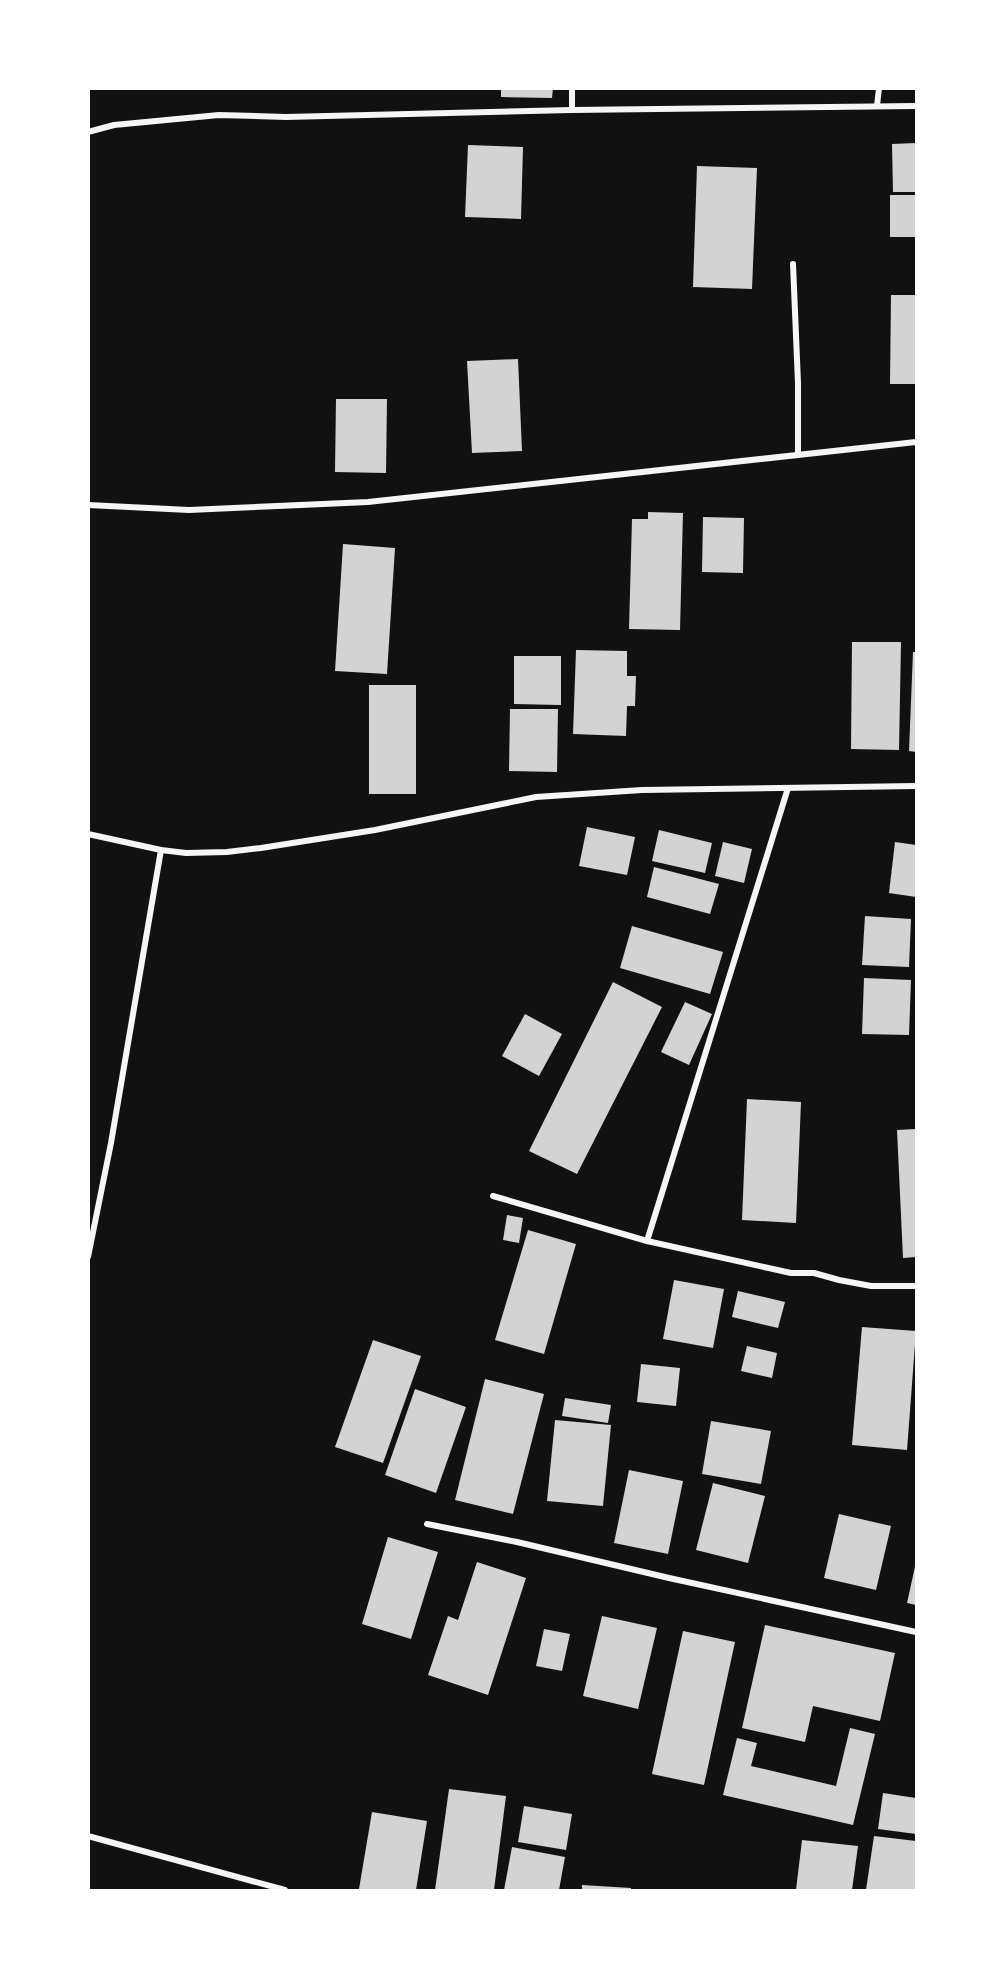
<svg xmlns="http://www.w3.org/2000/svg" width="1005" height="1979" viewBox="0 0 1005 1979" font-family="'Work Sans',sans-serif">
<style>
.building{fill:#d3d3d3}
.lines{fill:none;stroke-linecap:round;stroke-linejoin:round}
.minor{stroke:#f5f5f5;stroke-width:6}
</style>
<rect width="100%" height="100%" fill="#111"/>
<g class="building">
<path d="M 501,88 L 553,88 L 552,98 L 501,97 Z"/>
<path d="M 916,143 L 916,192 L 893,192 L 892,144 Z"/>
<path d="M 468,145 L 523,147 L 521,219 L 465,217 Z"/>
<path d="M 697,166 L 757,168 L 752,289 L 693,287 Z"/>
<rect x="890" y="195" width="26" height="42"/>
<path d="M 891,295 L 916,295 L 916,384 L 890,384 Z"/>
<path d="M 518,359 L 522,451 L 472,453 L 467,361 Z"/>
<path d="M 336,399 L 387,399 L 386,473 L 335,472 Z"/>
<path d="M 648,512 L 683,513 L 680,630 L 629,629 L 632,519 L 648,519 Z"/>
<path d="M 703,517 L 744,518 L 743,573 L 702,572 Z"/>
<path d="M 343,544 L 395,548 L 387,674 L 335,671 Z"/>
<path d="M 852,642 L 901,642 L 899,750 L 851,749 Z"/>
<path d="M 576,650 L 627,651 L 627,676 L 636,676 L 635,706 L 627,706 L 626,736 L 573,734 Z"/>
<path d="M 913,652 L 916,652 L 916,752 L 909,751 Z"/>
<path d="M 514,656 L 561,656 L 561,705 L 514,704 Z"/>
<rect x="369" y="685" width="47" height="109"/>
<path d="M 510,709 L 558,709 L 557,772 L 509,771 Z"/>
<path d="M 587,827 L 635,837 L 627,875 L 579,866 Z"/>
<path d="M 659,830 L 712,843 L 705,873 L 652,861 Z"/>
<path d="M 723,842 L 752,849 L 744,883 L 715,876 Z"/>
<path d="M 895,842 L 916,845 L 916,897 L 889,893 Z"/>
<path d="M 654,867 L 719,884 L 710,914 L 647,897 Z"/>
<path d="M 865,916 L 911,919 L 909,967 L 862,965 Z"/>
<path d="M 632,926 L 723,952 L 710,994 L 620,968 Z"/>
<path d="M 864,978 L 911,980 L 909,1035 L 862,1034 Z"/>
<path d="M 613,982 L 662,1007 L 577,1174 L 529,1151 Z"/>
<path d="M 685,1002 L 712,1014 L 689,1065 L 661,1052 Z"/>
<path d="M 525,1014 L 562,1034 L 539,1076 L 502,1056 Z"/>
<path d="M 747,1099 L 801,1102 L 796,1223 L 742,1220 Z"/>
<path d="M 916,1129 L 916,1257 L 903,1258 L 897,1130 Z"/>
<path d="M 507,1215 L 523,1218 L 519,1243 L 503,1240 Z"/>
<path d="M 528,1230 L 576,1244 L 544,1354 L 495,1340 Z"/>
<path d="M 674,1280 L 724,1289 L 713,1348 L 663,1339 Z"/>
<path d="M 738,1291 L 785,1302 L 778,1328 L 732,1317 Z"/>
<path d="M 862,1327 L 916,1331 L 907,1450 L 852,1445 Z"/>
<path d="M 373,1340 L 421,1356 L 383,1463 L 335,1447 Z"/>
<path d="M 747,1346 L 777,1353 L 772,1378 L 741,1371 Z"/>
<path d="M 641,1364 L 680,1368 L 676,1406 L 637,1402 Z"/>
<path d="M 485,1379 L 544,1394 L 513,1514 L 455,1500 Z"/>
<path d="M 415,1389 L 466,1407 L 436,1493 L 385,1475 Z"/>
<path d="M 565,1398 L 611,1405 L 608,1423 L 562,1416 Z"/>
<path d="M 555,1420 L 611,1425 L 603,1506 L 547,1501 Z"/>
<path d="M 711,1421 L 771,1431 L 761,1484 L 702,1474 Z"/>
<path d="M 629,1470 L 683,1481 L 668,1554 L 614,1543 Z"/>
<path d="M 713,1483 L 765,1496 L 748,1563 L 696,1550 Z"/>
<path d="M 839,1514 L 891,1526 L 876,1590 L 824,1578 Z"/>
<path d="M 388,1537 L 438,1552 L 411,1639 L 362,1624 Z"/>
<path d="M 477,1562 L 526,1578 L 488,1695 L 428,1675 L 448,1616 L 458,1620 Z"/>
<path d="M 916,1562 L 916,1605 L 907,1603 Z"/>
<path d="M 602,1616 L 657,1628 L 638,1709 L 583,1696 Z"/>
<path d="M 765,1625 L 895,1653 L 880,1721 L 813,1706 L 805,1742 L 742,1728 Z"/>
<path d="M 544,1629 L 570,1634 L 562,1671 L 536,1666 Z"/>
<path d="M 683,1631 L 735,1642 L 704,1785 L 652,1774 Z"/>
<path d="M 850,1728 L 875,1734 L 853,1825 L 723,1795 L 737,1738 L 757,1743 L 751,1766 L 836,1786 Z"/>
<path d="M 449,1789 L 506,1796 L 494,1890 L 435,1890 Z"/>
<path d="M 883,1793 L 916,1798 L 916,1834 L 878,1829 Z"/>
<path d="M 524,1806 L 572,1814 L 566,1850 L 518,1842 Z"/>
<path d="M 372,1812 L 427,1821 L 416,1890 L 359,1889 Z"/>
<path d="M 874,1836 L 916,1841 L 916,1890 L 866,1890 Z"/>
<path d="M 802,1840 L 858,1846 L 852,1890 L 796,1890 Z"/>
<path d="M 512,1847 L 565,1857 L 559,1890 L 504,1890 Z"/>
<path d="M 582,1885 L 631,1888 L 631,1890 L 582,1890 Z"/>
</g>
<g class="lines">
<g class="minor">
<path d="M 572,88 L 572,110"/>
<path d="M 877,106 L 879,88"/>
<path d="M 88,132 L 114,125 L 219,115 L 286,117 L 572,110 L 916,106"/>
<path d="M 793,264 L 798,383 L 798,455"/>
<path d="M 88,505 L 189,510 L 368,502 L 916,442"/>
<path d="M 88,834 L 161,850 L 186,853 L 227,852 L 261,848 L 375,830 L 536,797 L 642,790 L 916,786"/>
<path d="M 493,1196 L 647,1241 L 791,1273 L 814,1273 L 839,1280 L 871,1286 L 916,1286"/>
<path d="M 647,1241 L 788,788"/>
<path d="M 88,1257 L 111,1143 L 161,850"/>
<path d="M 427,1524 L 517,1542 L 669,1578 L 916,1632"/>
<path d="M 88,1836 L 285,1890"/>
</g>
</g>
<rect width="1005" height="1979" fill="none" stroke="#ffffff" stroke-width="180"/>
</svg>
